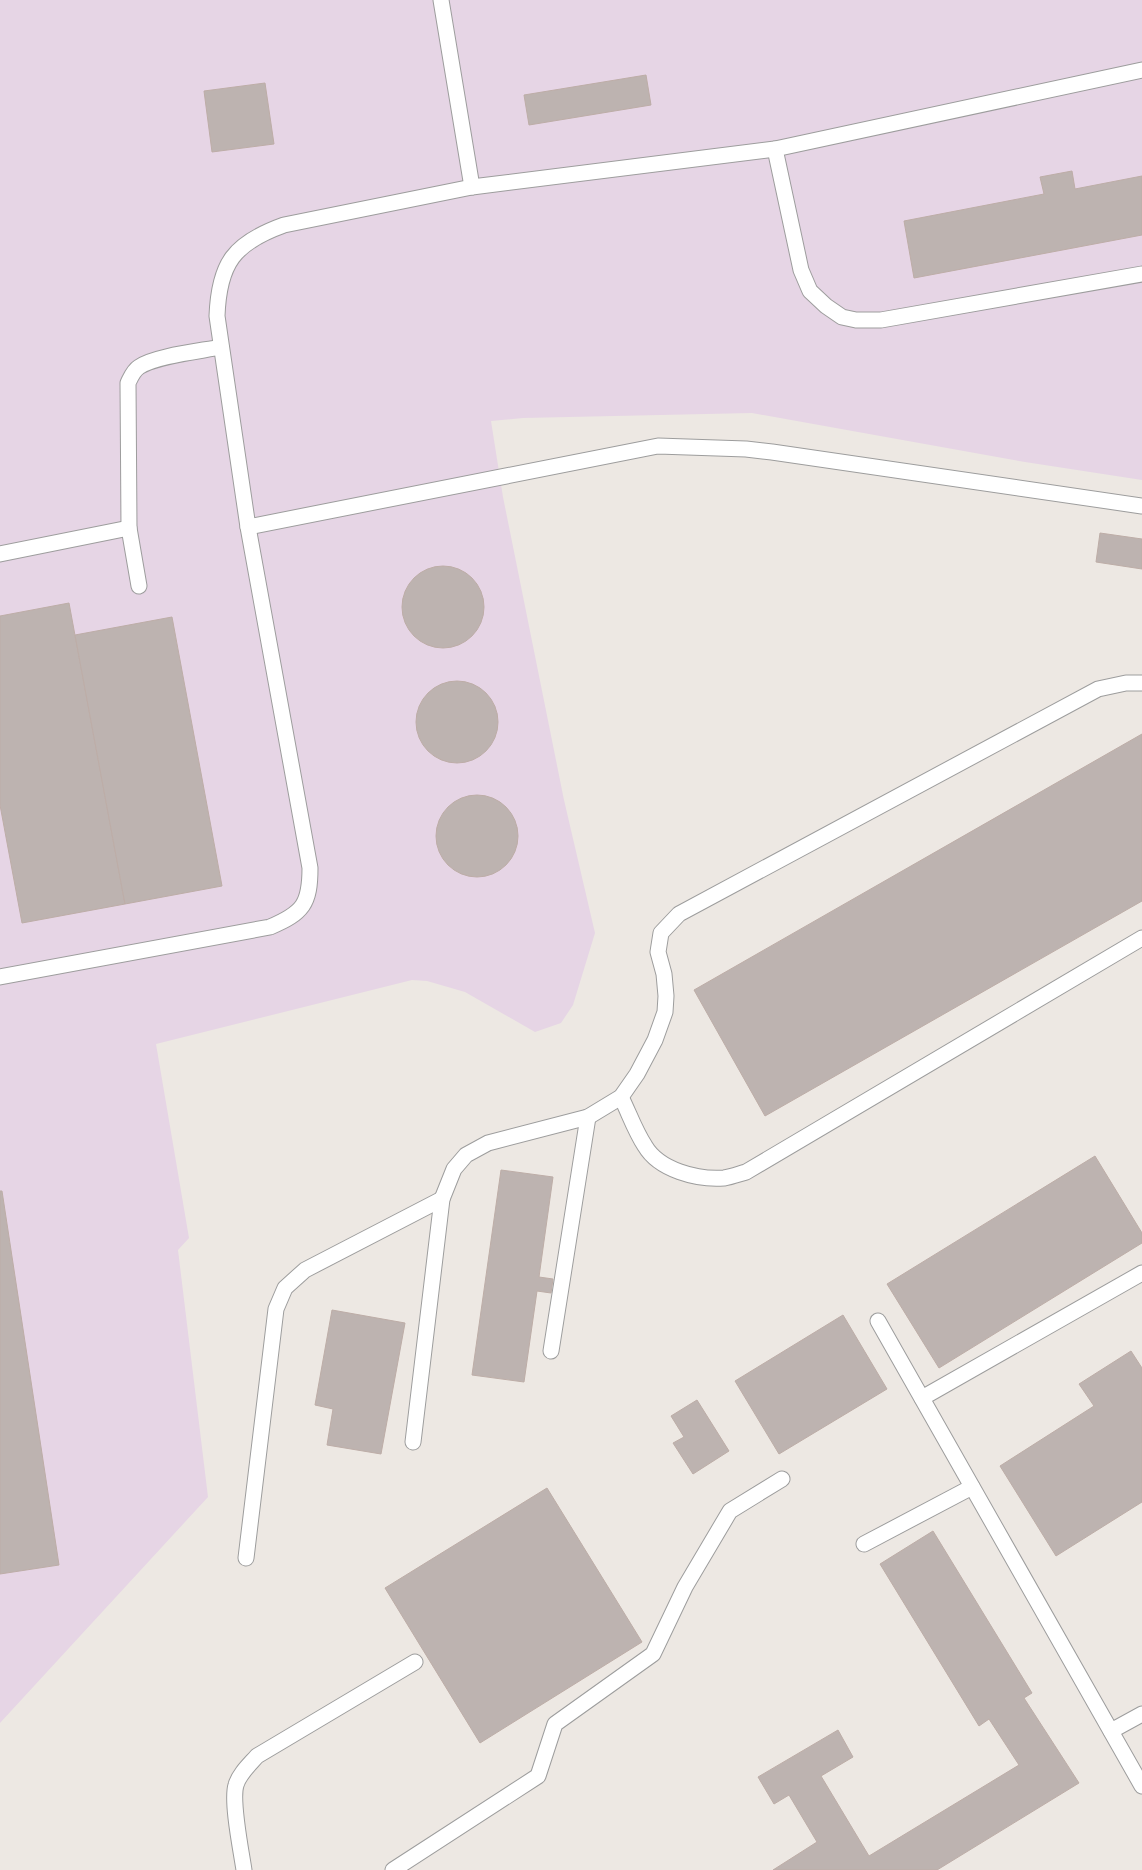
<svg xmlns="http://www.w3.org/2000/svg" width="1142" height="1870" viewBox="0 0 1142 1870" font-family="'Open Sans',sans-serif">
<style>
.industrial{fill:#e6d5e5}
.building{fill:#bdb3b0;stroke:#bdada7}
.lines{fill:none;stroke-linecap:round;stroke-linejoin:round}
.lane-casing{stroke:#9d9d9d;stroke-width:17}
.lane{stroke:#fff;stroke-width:15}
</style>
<rect width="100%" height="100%" fill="#ede8e3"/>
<path class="industrial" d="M 0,0 L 1142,0 L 1142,480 L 1025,462 L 752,413 L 523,418 L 491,421 L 503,497 L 564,800 L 595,933 L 573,1005 L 561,1023 L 535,1032 L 465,992 L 427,981 L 412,980 L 156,1044 L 189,1238 L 178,1250 L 208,1497 L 0,1723 Z"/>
<g class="building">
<path d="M 646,75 L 651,105 L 529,125 L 524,95 Z"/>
<path d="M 265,83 L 274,144 L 212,152 L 204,91 Z"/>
<path d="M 1072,171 L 1075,189 L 1142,176 L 1142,235 L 914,278 L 904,221 L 1044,194 L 1040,177 Z"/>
<path d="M 1100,533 L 1142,539 L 1142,569 L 1096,562 Z"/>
<circle cx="443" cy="607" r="41"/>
<path d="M 69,603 L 125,904 L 22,923 L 0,805 L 0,616 Z"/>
<path d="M 172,617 L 222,886 L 125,904 L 75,635 Z"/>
<circle cx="457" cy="722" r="41"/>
<path d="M 1142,734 L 1142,901 L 765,1116 L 694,990 Z"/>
<circle cx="477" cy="836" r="41"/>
<path d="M 1095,1156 L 1142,1233 L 1142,1243 L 939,1368 L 887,1284 Z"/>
<path d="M 501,1170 L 553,1177 L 539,1277 L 553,1279 L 551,1293 L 537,1291 L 524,1382 L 472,1375 Z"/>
<path d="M 0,1191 L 2,1191 L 59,1565 L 0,1574 Z"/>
<path d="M 332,1310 L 405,1323 L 381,1454 L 327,1445 L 333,1409 L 315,1405 Z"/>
<path d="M 843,1315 L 887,1389 L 779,1454 L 735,1381 Z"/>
<path d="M 1131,1351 L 1142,1368 L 1142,1502 L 1056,1556 L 1000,1466 L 1094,1406 L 1079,1384 Z"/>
<path d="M 697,1400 L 729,1451 L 693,1474 L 673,1443 L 684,1437 L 671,1416 Z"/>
<path d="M 547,1488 L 642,1642 L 480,1743 L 385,1588 Z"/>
<path d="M 933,1531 L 1032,1693 L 1024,1698 L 1079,1783 L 937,1870 L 773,1870 L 817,1842 L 789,1795 L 774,1804 L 758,1777 L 838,1730 L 853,1757 L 821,1776 L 869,1856 L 1019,1765 L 989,1719 L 979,1726 L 880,1564 Z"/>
</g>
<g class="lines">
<g class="lane-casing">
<g id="lane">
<path d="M 441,0 L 472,187"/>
<path d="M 775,149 L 801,270 L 810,291 L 826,306 L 842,317 L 856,320 L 881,320 L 1142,274"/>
<path d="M 248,527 L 658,446 L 746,449 L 772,452 L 1142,506"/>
<path d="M 0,554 L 129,528"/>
<path d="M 139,586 L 129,528 L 128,383 C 131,377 133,371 139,367 C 154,356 201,351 221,347"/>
<path d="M 0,977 L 270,927 C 303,913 310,904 310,868 L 248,527 L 217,316 C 219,263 234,243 284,225 L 472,187 L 775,149 L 1142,70"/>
<path d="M 621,1097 C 629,1113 635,1131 645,1146 C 659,1170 697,1180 724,1178 C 731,1177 739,1174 746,1172 L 1142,938"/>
<path d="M 878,1321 L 1142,1786"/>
<path d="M 551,1351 L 588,1117"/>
<path d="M 922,1398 L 1142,1273"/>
<path d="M 413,1442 L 442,1199 L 454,1169 L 466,1155 L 488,1143 L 588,1117 L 621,1097 L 637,1074 L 655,1040 L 665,1012 L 666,996 L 664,974 L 658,952 L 661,933 L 679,914 L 1098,689 L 1126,683 L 1142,683"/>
<path d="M 864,1544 L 972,1487"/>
<path d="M 246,1558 L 276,1309 L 285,1288 L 305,1270 L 442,1199"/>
<path d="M 1111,1731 L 1142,1714"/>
<path d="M 244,1870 C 241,1850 231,1801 236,1785 C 239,1774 250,1764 257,1756 L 415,1662"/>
<path d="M 393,1870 L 538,1776 L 555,1724 L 653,1654 L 685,1587 L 730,1511 L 782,1479"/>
</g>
</g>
<use href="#lane" class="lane"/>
</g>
</svg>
